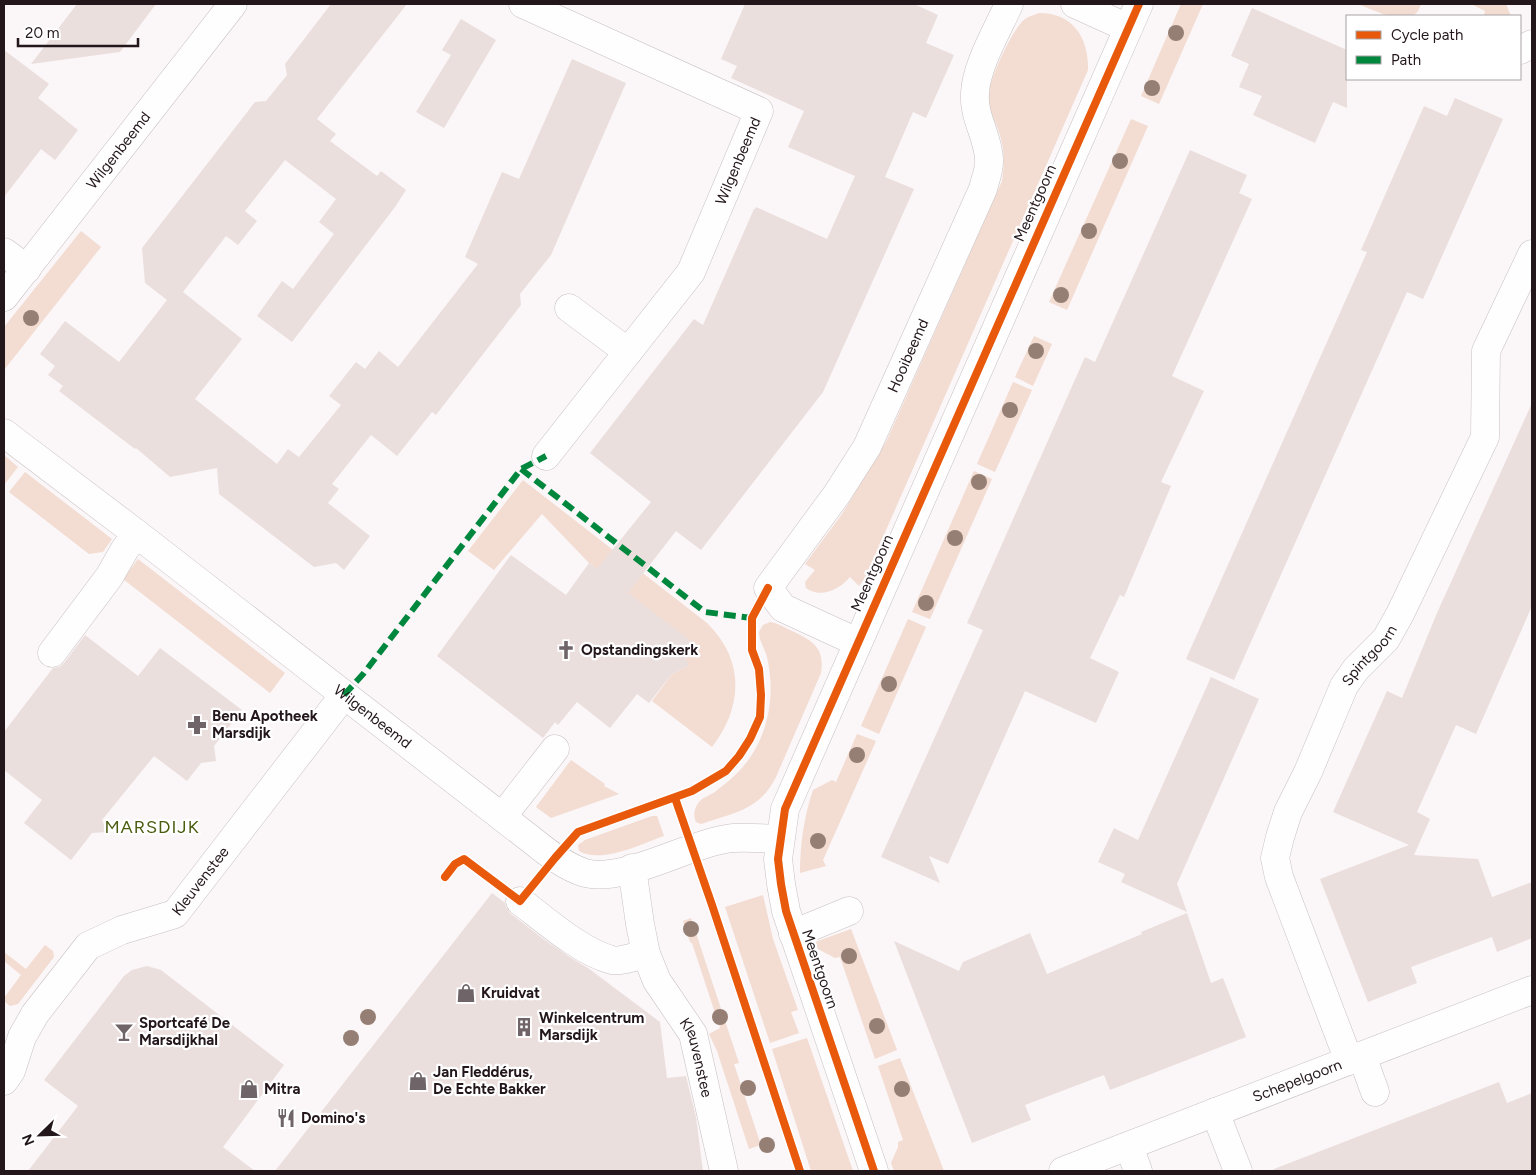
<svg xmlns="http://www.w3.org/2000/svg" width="1536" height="1175" viewBox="0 0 1536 1175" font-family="Figtree,sans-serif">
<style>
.green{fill:#f3dcd2}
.building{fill:#ebdfde}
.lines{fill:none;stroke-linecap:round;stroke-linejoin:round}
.minor-casing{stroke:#c8c0c2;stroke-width:29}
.minor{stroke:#fefefe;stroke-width:28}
.quiet{stroke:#00873e;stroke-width:6;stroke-dasharray:12 6;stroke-linecap:butt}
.cycleway-casing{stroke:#fff;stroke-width:11}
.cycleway{stroke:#e8590c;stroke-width:8}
.tree{fill:#957f75}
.labels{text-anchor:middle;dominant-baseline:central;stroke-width:4.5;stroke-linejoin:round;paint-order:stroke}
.street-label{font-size:15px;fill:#23171b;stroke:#fff}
.poi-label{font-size:15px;font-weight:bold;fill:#23171b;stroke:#fff;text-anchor:start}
.quarter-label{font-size:18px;letter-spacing:1px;fill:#4b5c0f;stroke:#fff}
</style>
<rect width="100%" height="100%" fill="#fbf6f7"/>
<g class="green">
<path d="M 1181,4 L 1203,4 L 1159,104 L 1141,96 Z"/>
<path d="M 1358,4 L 1421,4 C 1420,6 1419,9 1418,11 C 1406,27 1371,9 1358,4 Z"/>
<path d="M 1471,4 L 1506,4 L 1511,16 L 1484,16 L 1485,11 Z"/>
<path d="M 1039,13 C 1074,13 1089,39 1088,70 L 865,578 L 859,586 L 850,577 C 840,589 821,599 806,588 L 805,582 L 815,570 L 805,564 L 842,514 L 887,440 L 1002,181 C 1004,167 1005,153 1001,139 C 998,125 989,113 988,98 C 988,82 1012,29 1025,19 C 1029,16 1035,15 1039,13 Z"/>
<path d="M 1131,119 L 1148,126 L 1067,310 L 1049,302 Z"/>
<path d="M 81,231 L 101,247 L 4,370 L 4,327 Z"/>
<path d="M 1034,336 L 1052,344 L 1033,386 L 1015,377 Z"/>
<path d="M 1013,382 L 1032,390 L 995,472 L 977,464 Z"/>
<path d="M 4,455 L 18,467 L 4,485 Z"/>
<path d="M 974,471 L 992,479 L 930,619 L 912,612 Z"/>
<path d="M 25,472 L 112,539 L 103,552 L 89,554 L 9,492 Z"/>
<path d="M 523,480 L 707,623 C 745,660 743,707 712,747 L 652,701 L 672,674 L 689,666 L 688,664 L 686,664 L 682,660 L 694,644 L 589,563 L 542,514 L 494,570 L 468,551 Z"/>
<path d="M 138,559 L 285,673 L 270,693 L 123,579 Z"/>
<path d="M 908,619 L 926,627 L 879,734 L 861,726 Z"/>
<path d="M 770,622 C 778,623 785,628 792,631 C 813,641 825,648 821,673 L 776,777 C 760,810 733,813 701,824 L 696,822 C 693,815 694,807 700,801 C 704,797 711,795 716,791 C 728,782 740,772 749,759 C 770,730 775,691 767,657 C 765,649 759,641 759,632 L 763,625 Z"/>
<path d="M 857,734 L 876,741 L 823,860 L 826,866 L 800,873 C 800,844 804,817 813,790 L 832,780 L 836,782 Z"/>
<path d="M 571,760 L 605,784 L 604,786 L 619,794 L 551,818 L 536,807 Z"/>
<path d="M 652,816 L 657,816 L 664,836 C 641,844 602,864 579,851 L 578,845 L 585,840 Z"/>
<path d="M 763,895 L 773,939 L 798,1010 L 791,1012 L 799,1033 L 770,1043 L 725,907 Z"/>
<path d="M 691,918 L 739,1063 L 734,1064 L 761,1145 L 749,1149 L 717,1051 L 709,1034 L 720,1028 L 692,943 L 690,942 L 683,921 Z"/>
<path d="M 851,929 L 897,1050 L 875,1059 L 840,957 L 835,958 L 818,949 L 815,942 Z"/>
<path d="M 45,945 L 53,951 L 54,957 L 18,1004 L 10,1006 L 4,1001 L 4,998 L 21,975 L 4,961 L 4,952 L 26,969 Z"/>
<path d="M 807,1038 L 853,1171 L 811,1171 L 772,1049 Z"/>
<path d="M 900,1058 L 944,1171 L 894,1171 L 891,1163 L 898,1147 L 898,1142 L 903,1140 L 878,1066 Z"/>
</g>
<g class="building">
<path d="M 77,4 L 156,4 L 120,52 L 31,64 Z"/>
<path d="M 331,4 L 407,4 L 317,119 L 336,134 L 330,141 L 377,176 L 381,171 L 406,190 L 395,207 L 292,342 L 257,316 L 282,281 L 293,289 L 334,234 L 319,222 L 336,199 L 285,160 L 245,211 L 257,221 L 238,245 L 226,236 L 183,292 L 242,339 L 195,399 L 277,464 L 288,449 L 299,457 L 341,405 L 329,396 L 356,362 L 365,369 L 379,351 L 398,367 L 478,264 L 465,257 L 502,172 L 519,179 L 572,59 L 626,83 L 551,255 L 520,294 L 521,305 L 436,415 L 432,412 L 397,456 L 371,435 L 332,484 L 339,489 L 328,503 L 370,536 L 344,570 L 336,563 L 314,567 L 219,494 L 217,468 L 170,477 L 136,448 L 135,449 L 59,391 L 63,386 L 48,375 L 55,366 L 40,354 L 65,321 L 119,362 L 167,300 L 145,283 L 142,248 L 255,102 L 266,101 L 287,75 L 285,64 Z"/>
<path d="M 745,4 L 914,4 L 938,15 L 926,43 L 954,55 L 926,118 L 913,112 L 885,177 L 914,189 L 823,392 L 701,550 L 676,531 L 628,593 L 695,644 L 685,656 L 689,666 L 672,674 L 649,703 L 637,694 L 610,728 L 577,702 L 558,725 L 555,722 L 543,738 L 437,656 L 511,555 L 566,595 L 589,563 L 597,569 L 651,502 L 590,453 L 694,319 L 703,325 L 754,209 L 755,209 L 756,207 L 827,239 L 855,176 L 788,147 L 804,111 L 731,78 L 737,66 L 721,59 Z"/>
<path d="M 1252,8 L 1347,50 L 1347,108 L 1333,102 L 1315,143 L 1253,115 L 1262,96 L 1239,87 L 1249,64 L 1231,56 Z"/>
<path d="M 461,19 L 496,40 L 444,128 L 416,112 L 451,55 L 442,50 Z"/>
<path d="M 4,50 L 49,84 L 38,98 L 78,130 L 55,160 L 41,149 L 4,197 Z"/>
<path d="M 1455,98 L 1503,119 L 1423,299 L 1407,292 L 1234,680 L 1186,659 L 1367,252 L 1361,250 L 1424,106 L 1447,116 Z"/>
<path d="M 1190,150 L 1247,175 L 1239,193 L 1252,199 L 1172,376 L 1204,391 L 1161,482 L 1171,486 L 1124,597 L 1120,595 L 1090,658 L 1119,672 L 1096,723 L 1025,691 L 948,864 L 929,856 L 940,883 L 881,857 L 983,630 L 967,623 L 1085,357 L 1095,362 Z"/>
<path d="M 1532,403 L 1532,606 L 1476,734 L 1456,725 L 1417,812 L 1430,819 L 1414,855 L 1478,859 L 1492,897 L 1532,882 L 1532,938 L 1497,952 L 1492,937 L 1411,967 L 1417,983 L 1368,1002 L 1320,879 L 1409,845 L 1333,812 L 1387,691 L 1402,698 L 1437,613 Z"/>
<path d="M 85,635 L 138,676 L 160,648 L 242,710 L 214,746 L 216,761 L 201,763 L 187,781 L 154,756 L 102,820 L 107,832 L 92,833 L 71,860 L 24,823 L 42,800 L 4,770 L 4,732 L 53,668 L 59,667 L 64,663 Z"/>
<path d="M 1211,677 L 1259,699 L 1177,884 L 1187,912 L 1121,882 L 1125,874 L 1098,862 L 1114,828 L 1138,840 Z"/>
<path d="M 492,893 L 505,903 L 506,907 L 510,913 L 542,938 L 568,956 L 588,968 L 660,1022 L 667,1078 L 686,1076 L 696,1117 L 703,1171 L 275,1171 Z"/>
<path d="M 1187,913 L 1211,983 L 1223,978 L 1246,1037 L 1110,1090 L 1104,1075 L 1025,1105 L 1031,1120 L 972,1143 L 894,941 L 959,971 L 963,962 L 1030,933 L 1047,974 L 1142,934 L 1141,932 Z"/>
<path d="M 147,966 L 161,970 L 284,1065 L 223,1147 L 255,1171 L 28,1171 L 78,1106 L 44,1080 L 124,976 L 132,970 Z"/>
<path d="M 1499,1082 L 1507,1103 L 1532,1093 L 1532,1171 L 1274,1171 L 1274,1169 Z"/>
</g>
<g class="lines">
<g class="minor-casing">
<g id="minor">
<path d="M 523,4 L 759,111 L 691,272 L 546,456"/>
<path d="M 1075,4 L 1128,28"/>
<path d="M 1520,50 L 1532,44"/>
<path d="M 4,252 L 27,269"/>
<path id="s1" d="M 4,297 L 233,4"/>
<path d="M 569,308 L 628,352"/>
<path id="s2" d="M 4,433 L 137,534 L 533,841 C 549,854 566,867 585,873 C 624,883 686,845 726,839 C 743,836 762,839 780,839"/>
<path id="s3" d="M 857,642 L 783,608 L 768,588 L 837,494 L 867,447 L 983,189 C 985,180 990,169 989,159 C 988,136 973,117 975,93 C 976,66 998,29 1009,4"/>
<path d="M 52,653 L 109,577 L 125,549 L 137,534"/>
<path d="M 502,817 L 555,749"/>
<path id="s4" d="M 632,868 L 640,924 L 646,954 L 657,981 L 693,1034 L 724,1171"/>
<path d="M 520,901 C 545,920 581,952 612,960 C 619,962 638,956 646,954"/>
<path d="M 793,934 L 849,911"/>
<path d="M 1362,1056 L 1375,1092"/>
<path id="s5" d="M 1349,1061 L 1279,877 L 1275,858 L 1280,837 L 1288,812 L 1308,772 L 1344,686 L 1356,669 L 1386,639 L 1400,614 L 1485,437 L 1486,351 L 1532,254"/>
<path id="s6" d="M 4,1081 L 11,1071 L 22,1037 L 35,1014 L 88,946 L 122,930 L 175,914 L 344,695"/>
<path d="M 1215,1112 L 1238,1171"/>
<path d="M 1129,1146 L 1138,1171"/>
<path d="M 874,1171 L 786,911 L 781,884 L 778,859 L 785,809 L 1139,4"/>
<path id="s7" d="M 1063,1171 L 1532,990"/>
</g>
</g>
<use href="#minor" class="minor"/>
<g class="quiet">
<path d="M 521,469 L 705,612 L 752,618"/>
<path d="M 344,695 L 364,673 L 521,469 L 546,456"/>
</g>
<g class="cycleway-casing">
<g id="cycleway">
<path d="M 675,798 L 712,905 L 800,1171"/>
<path d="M 445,877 L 455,864 L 464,859 L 520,901 L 555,858 L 578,832 L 692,791 L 726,771 L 739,756 L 750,739 L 760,717 L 761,695 L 759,669 L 752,650 L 752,618 L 768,588"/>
<path d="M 874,1171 L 786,911 L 781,884 L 778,859 L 785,809 L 1139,4"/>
</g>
</g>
<use href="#cycleway" class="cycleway"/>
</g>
<g class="tree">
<circle cx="1176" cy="33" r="8"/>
<circle cx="1152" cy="88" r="8"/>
<circle cx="1120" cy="161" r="8"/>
<circle cx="1089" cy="231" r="8"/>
<circle cx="1061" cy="295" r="8"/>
<circle cx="31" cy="318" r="8"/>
<circle cx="1036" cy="351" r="8"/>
<circle cx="1010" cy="410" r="8"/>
<circle cx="979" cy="482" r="8"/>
<circle cx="955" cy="538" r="8"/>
<circle cx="926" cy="603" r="8"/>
<circle cx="889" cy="684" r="8"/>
<circle cx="857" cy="755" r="8"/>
<circle cx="818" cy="841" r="8"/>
<circle cx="691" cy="929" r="8"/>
<circle cx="849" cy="956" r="8"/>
<circle cx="368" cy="1017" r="8"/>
<circle cx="720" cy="1017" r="8"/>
<circle cx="877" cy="1026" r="8"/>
<circle cx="351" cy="1038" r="8"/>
<circle cx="748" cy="1088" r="8"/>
<circle cx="902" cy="1089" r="8"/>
<circle cx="767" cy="1145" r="8"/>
</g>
<defs>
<g id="church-bare" transform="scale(1.5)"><path d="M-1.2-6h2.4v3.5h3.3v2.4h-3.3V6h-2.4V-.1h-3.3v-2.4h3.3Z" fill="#6f6568" stroke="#fff" stroke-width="2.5" paint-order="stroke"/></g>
<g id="pharmacy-bare" transform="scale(1.5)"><path d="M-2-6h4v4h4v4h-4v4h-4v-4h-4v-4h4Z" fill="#6f6568" stroke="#fff" stroke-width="2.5" paint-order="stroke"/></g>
<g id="shop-bare" transform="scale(1.5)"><path d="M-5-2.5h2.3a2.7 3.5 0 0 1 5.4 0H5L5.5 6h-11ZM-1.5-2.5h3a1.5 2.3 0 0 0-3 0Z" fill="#6f6568" stroke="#fff" stroke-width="2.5" paint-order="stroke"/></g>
<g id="building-bare" transform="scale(1.5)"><path d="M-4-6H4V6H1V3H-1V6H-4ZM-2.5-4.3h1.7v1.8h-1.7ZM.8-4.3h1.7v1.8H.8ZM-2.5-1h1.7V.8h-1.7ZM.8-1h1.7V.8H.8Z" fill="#6f6568" stroke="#fff" stroke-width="2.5" paint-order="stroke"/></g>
<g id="bar-bare" transform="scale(1.5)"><path d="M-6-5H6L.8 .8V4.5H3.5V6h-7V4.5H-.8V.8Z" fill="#6f6568" stroke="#fff" stroke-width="2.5" paint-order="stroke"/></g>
<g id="restaurant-bare" transform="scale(1.5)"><path d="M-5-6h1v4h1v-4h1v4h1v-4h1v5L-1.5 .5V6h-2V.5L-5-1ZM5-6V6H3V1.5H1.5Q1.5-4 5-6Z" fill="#6f6568" stroke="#fff" stroke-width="2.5" paint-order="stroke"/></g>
</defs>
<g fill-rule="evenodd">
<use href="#church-bare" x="566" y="650"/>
<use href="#pharmacy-bare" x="197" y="725"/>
<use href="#shop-bare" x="466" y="993"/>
<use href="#building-bare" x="524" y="1027"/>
<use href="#bar-bare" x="124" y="1032"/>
<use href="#shop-bare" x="418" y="1081"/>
<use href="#shop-bare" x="249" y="1089"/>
<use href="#restaurant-bare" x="286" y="1118"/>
</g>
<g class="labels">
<g class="street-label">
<text stroke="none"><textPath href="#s1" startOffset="186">Wilgenbeemd</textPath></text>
<text transform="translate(738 161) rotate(-67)">Wilgenbeemd</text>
<text transform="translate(1035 203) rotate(-66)">Meentgoorn</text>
<text stroke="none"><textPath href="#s3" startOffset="379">Hooibeemd</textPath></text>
<text transform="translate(872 573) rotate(-66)">Meentgoorn</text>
<text stroke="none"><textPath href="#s5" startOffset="442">Spintgoorn</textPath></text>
<text stroke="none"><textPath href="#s2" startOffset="465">Wilgenbeemd</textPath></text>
<text stroke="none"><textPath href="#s6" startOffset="295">Kleuvenstee</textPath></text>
<text transform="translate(820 969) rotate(71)">Meentgoorn</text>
<text stroke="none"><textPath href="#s4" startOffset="204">Kleuvenstee</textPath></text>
<text stroke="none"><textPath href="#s7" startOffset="251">Schepelgoorn</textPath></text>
</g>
<g class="poi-label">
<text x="581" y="650">Opstandingskerk</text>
<text x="212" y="716">Benu Apotheek<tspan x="212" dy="17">Marsdijk</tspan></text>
<text x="481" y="993">Kruidvat</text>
<text x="539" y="1018">Winkelcentrum<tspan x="539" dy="17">Marsdijk</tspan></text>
<text x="139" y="1023">Sportcafé De<tspan x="139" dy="17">Marsdijkhal</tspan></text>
<text x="433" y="1072">Jan Fleddérus,<tspan x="433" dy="17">De Echte Bakker</tspan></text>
<text x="264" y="1089">Mitra</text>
<text x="301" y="1118">Domino's</text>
</g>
<g class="quarter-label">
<text x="152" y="827">MARSDIJK</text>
</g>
</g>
<rect width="1536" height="1175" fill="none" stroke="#23171b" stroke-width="10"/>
<rect x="1346" y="15" width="175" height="65" fill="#ffffff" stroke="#a7a2a4"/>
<rect x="1356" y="31" width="25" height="8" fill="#e8590c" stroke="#a7a2a4"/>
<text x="1391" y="40" font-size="15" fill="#23171b">Cycle path</text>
<rect x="1356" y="56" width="25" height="8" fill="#00873e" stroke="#a7a2a4"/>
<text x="1391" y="65" font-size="15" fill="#23171b">Path</text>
<g transform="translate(40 1135) rotate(247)" stroke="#ffffff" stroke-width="4" paint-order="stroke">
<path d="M0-4L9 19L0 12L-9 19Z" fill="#23171b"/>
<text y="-8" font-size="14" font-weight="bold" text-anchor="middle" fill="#23171b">N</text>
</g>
<path d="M18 38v8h120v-8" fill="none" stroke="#23171b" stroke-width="2.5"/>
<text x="25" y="38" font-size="15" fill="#23171b" stroke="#ffffff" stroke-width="4" paint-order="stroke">20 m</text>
</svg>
